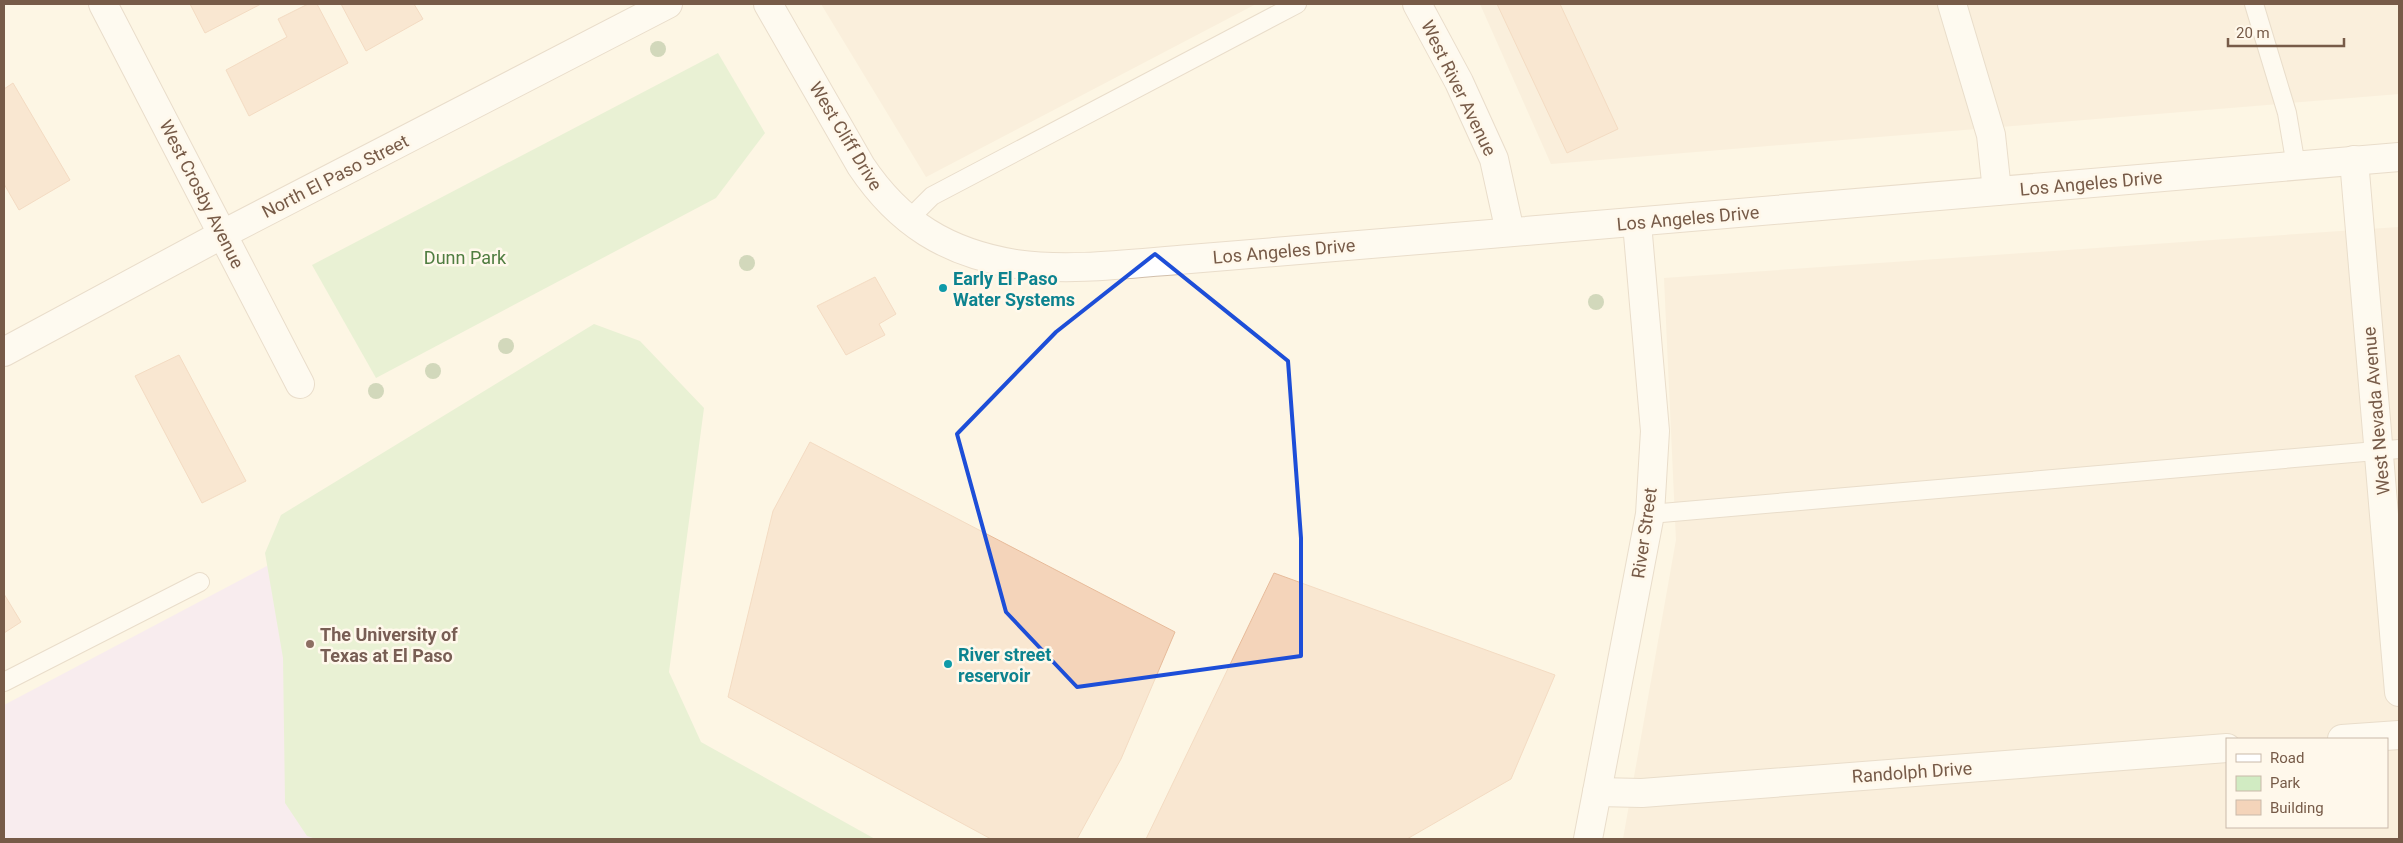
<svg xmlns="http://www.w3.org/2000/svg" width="2403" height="843" viewBox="0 0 2403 843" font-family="Roboto,sans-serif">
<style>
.residential{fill:#f5e7d2;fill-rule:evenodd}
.education{fill:#f2e1fa}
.green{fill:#d1ebc2}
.building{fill:#f4d4ba;stroke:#e7bb9a}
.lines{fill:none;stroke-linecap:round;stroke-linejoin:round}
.service-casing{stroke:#d1bfac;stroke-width:20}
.minor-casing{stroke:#d1bfac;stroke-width:30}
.tertiary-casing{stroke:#d1bfac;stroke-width:30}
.service{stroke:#fff;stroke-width:18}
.minor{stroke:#fff;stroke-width:28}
.tertiary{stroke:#fff;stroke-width:28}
.tree{fill:#9db38a}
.marked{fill:none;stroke:#1d4ed8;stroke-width:4;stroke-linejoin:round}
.culture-dot{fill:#0f9aa8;stroke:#fff8eb;stroke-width:2}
.education-dot{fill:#8d6e63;stroke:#fff8eb;stroke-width:2}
.labels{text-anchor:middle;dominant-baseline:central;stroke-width:5;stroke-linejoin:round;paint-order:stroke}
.street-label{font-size:18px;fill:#775b48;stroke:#fff8eb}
.park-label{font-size:18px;fill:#4f7d40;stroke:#fff8eb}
.culture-label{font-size:18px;font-weight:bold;fill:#0d838f;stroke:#fff8eb;text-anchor:start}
.education-label{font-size:18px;font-weight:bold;fill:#785e54;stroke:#fff8eb;text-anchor:start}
</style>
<rect width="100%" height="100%" fill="#fdf5e4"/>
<g class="residential">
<path d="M 821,4 L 1256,4 L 926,177 Z"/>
<path d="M 1480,4 L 2399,4 L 2399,94 L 1551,164 Z"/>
<path d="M 2399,227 L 2399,839 L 1623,839 L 1676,540 L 1664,278 ZM 2227,739 L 2387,739 L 2387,827 L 2227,827 Z"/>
</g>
<path class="education" d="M 316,540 L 604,839 L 4,839 L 4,705 Z"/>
<g class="green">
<path d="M 718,53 L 765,133 L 716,198 L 376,378 L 312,265 Z"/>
<path d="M 594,324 L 640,341 L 704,408 L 669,672 L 701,742 L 875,839 L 316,839 L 307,836 L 285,803 L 283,658 L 265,553 L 281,515 Z"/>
</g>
<g class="building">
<path d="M 190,4 L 261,4 L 205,33 Z"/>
<path d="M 308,4 L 317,4 L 348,63 L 249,116 L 226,70 L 287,37 L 278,19 Z"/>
<path d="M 341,4 L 414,4 L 423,19 L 366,51 Z"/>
<path d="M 1497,4 L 1560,4 L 1618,129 L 1567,153 Z"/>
<path d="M 13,83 L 70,180 L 19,210 L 4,184 L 4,89 Z"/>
<path d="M 875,277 L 896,314 L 879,324 L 885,335 L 846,355 L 817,306 Z"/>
<path d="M 179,355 L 246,481 L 202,503 L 135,376 Z"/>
<path d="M 810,442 L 1175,632 L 1121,759 L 1077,839 L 991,839 L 728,697 L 773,511 Z"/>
<path d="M 1274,573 L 1555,675 L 1511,779 L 1407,839 L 1146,839 Z"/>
<path d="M 4,594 L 21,622 L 4,633 Z"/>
</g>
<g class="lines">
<g class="service-casing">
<g id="service">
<path d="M 2254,4 L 2287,113 L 2296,166"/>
<path d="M 908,220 L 932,196 L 1297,4"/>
<path d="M 1650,514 L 2399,449"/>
<path d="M 4,682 L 200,582"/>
</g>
</g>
<g class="minor-casing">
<g id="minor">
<path d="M 103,4 L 300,384"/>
<path d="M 768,4 L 861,166 C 899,223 947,253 1016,264 C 1071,272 1135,263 1190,259 C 1274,252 1359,245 1443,238 C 1762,211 2081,184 2399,157"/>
<path d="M 1417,4 L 1459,82 L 1494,159 L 1510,232"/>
<path d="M 1952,4 L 1991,135 L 1997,191"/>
<path d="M 2354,160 L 2399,692"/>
<path d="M 2342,739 L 2399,735"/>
<path d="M 1597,792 L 1642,793 L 2227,748"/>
<path d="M 1588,839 L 1650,514 L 1655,431 L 1637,223"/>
</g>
</g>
<g class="tertiary-casing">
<path id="tertiary" d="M 4,352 L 223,234 L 668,4"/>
</g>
<use href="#service" class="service"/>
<use href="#minor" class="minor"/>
<use href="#tertiary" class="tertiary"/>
</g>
<g class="tree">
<circle cx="658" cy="49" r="8"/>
<circle cx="747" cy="263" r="8"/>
<circle cx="1596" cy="302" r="8"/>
<circle cx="506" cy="346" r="8"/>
<circle cx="433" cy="371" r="8"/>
<circle cx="376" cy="391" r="8"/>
</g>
<path d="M0 0H2403V843H0ZM 1155,254 L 1288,361 L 1301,538 L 1301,656 L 1077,687 L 1006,612 L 957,434 L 1056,332 Z" fill="#fdf5e4" fill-opacity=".55" fill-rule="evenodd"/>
<path class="marked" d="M 1155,254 L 1288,361 L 1301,538 L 1301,656 L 1077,687 L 1006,612 L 957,434 L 1056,332 Z"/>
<g class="culture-dot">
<circle cx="943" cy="288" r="5"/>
<circle cx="948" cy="664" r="5"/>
</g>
<circle class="education-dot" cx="310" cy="644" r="5"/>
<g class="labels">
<g class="street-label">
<text transform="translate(1459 88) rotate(64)">West River Avenue</text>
<text transform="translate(846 136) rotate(59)">West Cliff Drive</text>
<text transform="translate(335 176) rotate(-27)">North El Paso Street</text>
<text transform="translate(2091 183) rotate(-5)">Los Angeles Drive</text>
<text transform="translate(202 194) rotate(63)">West Crosby Avenue</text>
<text transform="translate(1688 218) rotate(-5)">Los Angeles Drive</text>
<text transform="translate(1284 251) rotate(-5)">Los Angeles Drive</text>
<text transform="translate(2376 411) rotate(-95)">West Nevada Avenue</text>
<text transform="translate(1644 533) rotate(-82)">River Street</text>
<text transform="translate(1912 772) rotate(-4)">Randolph Drive</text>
</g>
<g class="park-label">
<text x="465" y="257">Dunn Park</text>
</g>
<g class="culture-label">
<text x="953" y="278">Early El Paso<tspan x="953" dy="21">Water Systems</tspan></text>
<text x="958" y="654">River street<tspan x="958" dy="21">reservoir</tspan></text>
</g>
<g class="education-label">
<text x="320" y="634">The University of<tspan x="320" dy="21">Texas at El Paso</tspan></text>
</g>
</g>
<rect width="2403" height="843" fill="none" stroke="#775b48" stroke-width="10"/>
<rect x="2226" y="738" width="162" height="90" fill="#fff8eb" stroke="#c9b9aa"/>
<rect x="2236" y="754" width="25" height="8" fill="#ffffff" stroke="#c9b9aa"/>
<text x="2270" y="763" font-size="15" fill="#775b48">Road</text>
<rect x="2236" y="776" width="25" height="15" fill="#d1ebc2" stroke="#c9b9aa"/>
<text x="2270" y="788" font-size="15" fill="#775b48">Park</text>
<rect x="2236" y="800" width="25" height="15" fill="#f4d4ba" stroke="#c9b9aa"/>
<text x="2270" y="813" font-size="15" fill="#775b48">Building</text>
<path d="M2228 38v8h116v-8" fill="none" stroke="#775b48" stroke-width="2.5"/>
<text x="2236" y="38" font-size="15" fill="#775b48" stroke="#fff8eb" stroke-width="4" paint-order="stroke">20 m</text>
</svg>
